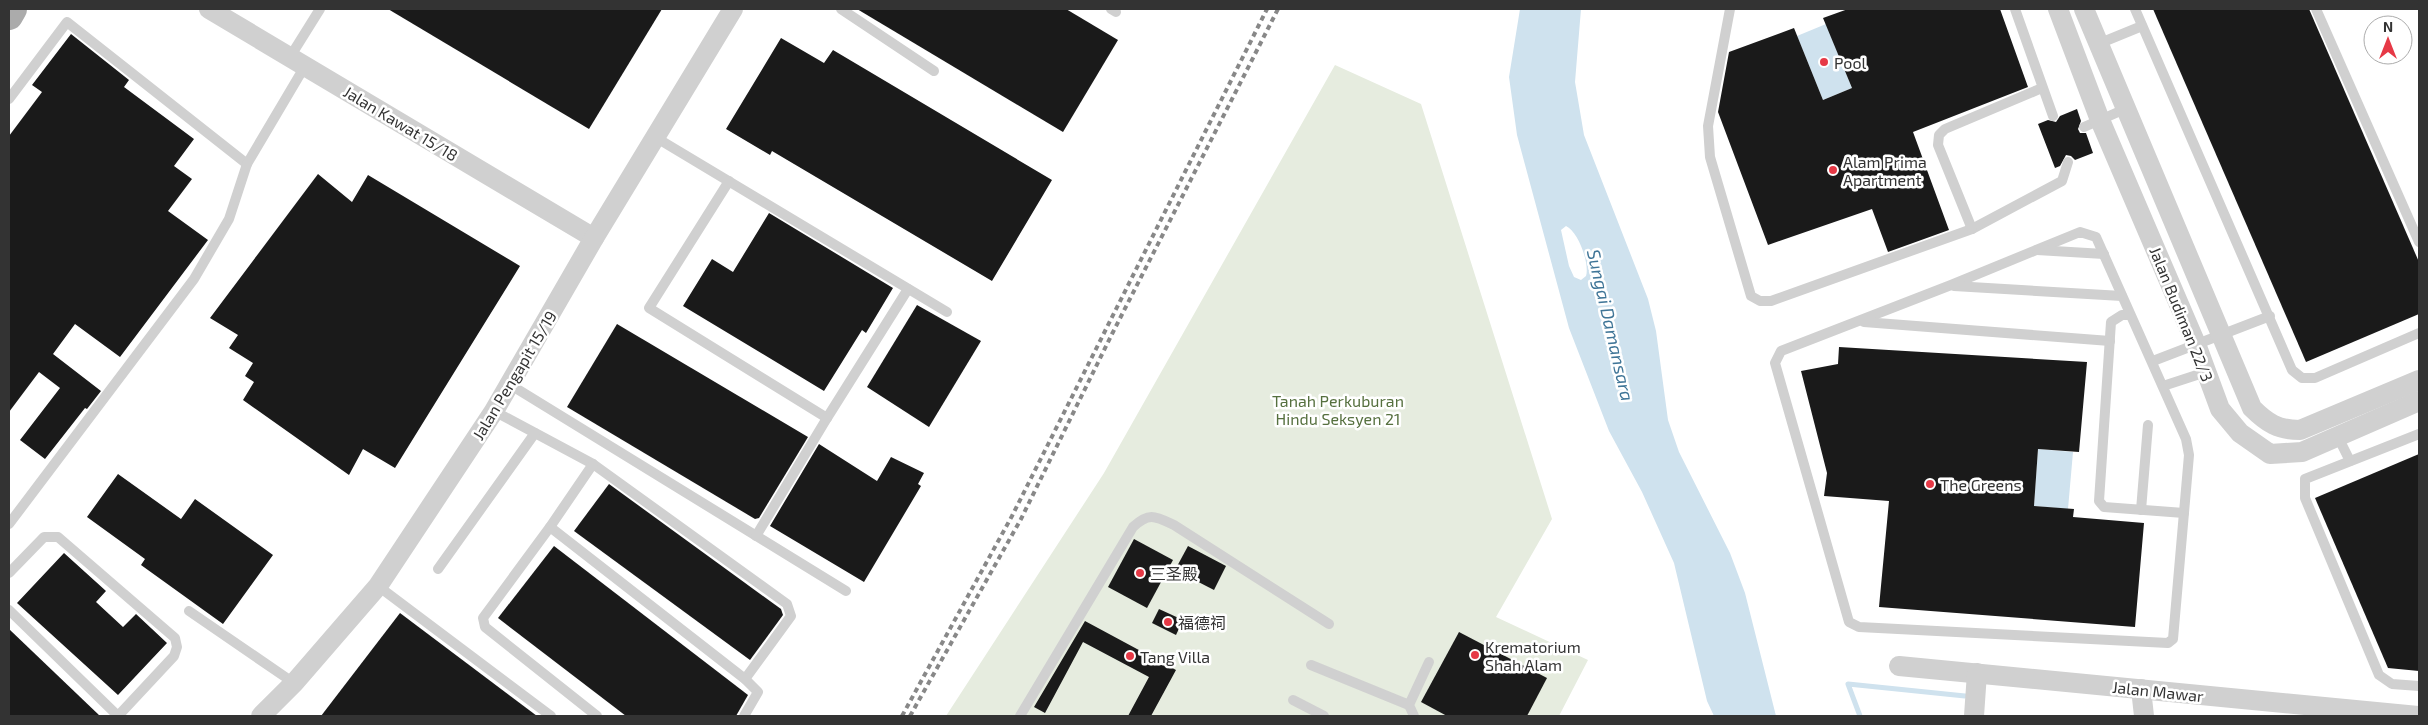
<svg xmlns="http://www.w3.org/2000/svg" width="2428" height="725" viewBox="0 0 2428 725" font-family="'Exo 2','Noto Sans SC',sans-serif">
<style>
.green{fill:#e6ecdf}
.water{fill:#cfe2ee;fill-rule:evenodd}
.lines{fill:none;stroke-linecap:round;stroke-linejoin:round}
.stream{stroke:#cfe2ee;stroke-width:5}
.building{fill:#1a1a1a}
.service{stroke:#d0d0d0;stroke-width:10}
.minor{stroke:#d0d0d0;stroke-width:20}
.primary{stroke:#ababab;stroke-width:28}
.rail{stroke:#888;stroke-width:4;stroke-dasharray:5 4;stroke-linecap:butt}
.poi-dot{fill:#e63946;stroke:#fff;stroke-width:2}
.labels{text-anchor:middle;dominant-baseline:central;stroke-width:5;stroke-linejoin:round;paint-order:stroke}
.poi-label{font-size:16px;fill:#333;stroke:#fff;text-anchor:start}
.street-label{font-size:16px;fill:#333;stroke:#fff}
.park-label{font-size:16px;fill:#56703f;stroke:#fff}
.water-label{font-size:18px;font-style:italic;fill:#3f7597;stroke:#fff}
</style>
<rect width="100%" height="100%" fill="#fff"/>
<path class="green" d="M 1335,65 L 1421,104 L 1552,519 L 1496,617 L 1588,660 L 1559,716 L 946,716 L 1104,473 Z"/>
<g class="water">
<path d="M 1520,9 L 1581,9 L 1575,82 L 1584,135 L 1648,299 L 1656,331 L 1668,420 L 1679,452 L 1730,553 L 1745,593 L 1776,716 L 1714,716 L 1707,701 L 1674,563 L 1642,492 L 1609,431 L 1569,328 L 1517,135 L 1509,77 ZM 1566,226 C 1578,231 1590,264 1586,276 L 1581,280 L 1574,277 L 1569,266 L 1561,230 Z"/>
<path d="M 1826,24 L 1852,88 L 1823,100 L 1797,36 Z"/>
<path d="M 2038,449 L 2073,452 L 2068,509 L 2034,506 Z"/>
</g>
<g class="lines">
<path class="stream" d="M 1860,716 L 1848,684 L 1965,696"/>
</g>
<g class="building">
<path d="M 388,9 L 662,9 L 589,129 Z"/>
<path d="M 857,9 L 1066,9 L 1118,40 L 1063,132 Z"/>
<path d="M 1848,9 L 2000,9 L 2028,87 L 1913,132 L 1949,230 L 1888,252 L 1872,209 L 1768,245 L 1718,112 L 1729,52 L 1794,28 L 1823,100 L 1852,88 L 1823,18 Z"/>
<path d="M 2153,9 L 2309,9 L 2419,262 L 2419,314 L 2306,362 Z"/>
<path d="M 71,34 L 129,80 L 124,87 L 194,139 L 174,166 L 192,179 L 168,211 L 208,240 L 120,357 L 75,324 L 53,354 L 101,391 L 87,409 L 85,408 L 45,459 L 20,440 L 60,388 L 39,372 L 9,412 L 9,136 L 42,92 L 32,85 Z"/>
<path d="M 781,38 L 824,63 L 833,50 L 1052,180 L 992,281 L 772,151 L 770,155 L 726,129 Z"/>
<path d="M 2077,109 L 2081,121 L 2078,129 L 2080,133 L 2086,133 L 2093,153 L 2075,160 L 2071,156 L 2066,155 L 2060,166 L 2055,168 L 2038,124 L 2048,120 L 2056,122 L 2060,116 Z"/>
<path d="M 318,174 L 352,202 L 368,175 L 520,266 L 395,468 L 363,449 L 349,475 L 243,400 L 254,382 L 245,376 L 253,363 L 229,348 L 238,335 L 210,318 Z"/>
<path d="M 769,213 L 893,288 L 866,333 L 862,330 L 824,391 L 683,306 L 712,259 L 733,272 Z"/>
<path d="M 917,305 L 981,341 L 929,427 L 867,387 Z"/>
<path d="M 617,324 L 808,437 L 759,518 L 755,519 L 567,407 Z"/>
<path d="M 1839,347 L 2087,362 L 2079,452 L 2038,449 L 2034,506 L 2074,509 L 2073,517 L 2144,523 L 2135,627 L 1879,607 L 1889,501 L 1824,496 L 1827,473 L 1801,371 L 1838,364 Z"/>
<path d="M 819,444 L 877,481 L 891,457 L 924,473 L 918,484 L 921,486 L 864,582 L 770,526 Z"/>
<path d="M 2419,454 L 2419,671 L 2388,668 L 2315,498 Z"/>
<path d="M 118,474 L 181,519 L 195,499 L 273,555 L 223,624 L 141,565 L 145,559 L 87,517 Z"/>
<path d="M 609,484 L 781,609 L 783,615 L 750,660 L 574,531 Z"/>
<path d="M 1134,539 L 1173,560 L 1147,608 L 1108,587 Z"/>
<path d="M 554,546 L 748,695 L 736,716 L 626,716 L 498,618 Z"/>
<path d="M 1188,546 L 1226,566 L 1214,590 L 1175,570 Z"/>
<path d="M 64,553 L 106,591 L 96,602 L 123,627 L 136,614 L 167,643 L 118,695 L 17,603 Z"/>
<path d="M 1159,609 L 1183,620 L 1176,635 L 1152,623 Z"/>
<path d="M 400,613 L 537,716 L 321,716 Z"/>
<path d="M 1085,621 L 1176,670 L 1151,716 L 1128,716 L 1149,677 L 1083,642 L 1045,713 L 1034,707 Z"/>
<path d="M 9,629 L 100,716 L 9,716 Z"/>
<path d="M 1459,632 L 1547,678 L 1527,716 L 1447,716 L 1421,702 Z"/>
</g>
<g class="lines">
<g class="service">
<path d="M 841,9 L 934,71"/>
<path d="M 1111,9 L 1116,12"/>
<path d="M 1730,9 L 1708,126 L 1710,157 L 1751,296 L 1760,301 L 1771,301 L 1972,229 L 2062,181 L 2068,162"/>
<path d="M 2015,9 L 2053,116"/>
<path d="M 2135,9 L 2292,370 L 2302,378 L 2315,378 L 2419,333"/>
<path d="M 2316,9 L 2419,242"/>
<path d="M 2098,44 L 2142,26"/>
<path d="M 290,57 L 320,9"/>
<path d="M 9,99 L 67,22 L 247,164 L 305,66"/>
<path d="M 2084,127 L 2125,109"/>
<path d="M 655,137 L 947,312"/>
<path d="M 729,181 L 649,308 L 827,418 L 908,289"/>
<path d="M 1972,229 L 1938,145 L 1939,135 L 1945,129 L 2042,88"/>
<path d="M 2080,232 L 2096,237 L 2186,439 L 2189,455 L 2173,639 L 2168,643 L 1859,627 L 1849,622 L 1775,363 L 1781,351 L 1951,285 Z"/>
<path d="M 2037,250 L 2104,254"/>
<path d="M 1954,286 L 2122,296"/>
<path d="M 2130,315 L 2122,315 L 2111,322 L 2099,501 L 2104,507 L 2184,513"/>
<path d="M 1864,322 L 2110,341"/>
<path d="M 2153,361 L 2270,316"/>
<path d="M 509,384 L 846,591"/>
<path d="M 2163,386 L 2206,372"/>
<path d="M 494,411 L 593,464 L 787,604 L 791,616 L 745,679"/>
<path d="M 2419,434 L 2305,479 L 2305,498 L 2379,675 L 2392,684 L 2419,686"/>
<path d="M 2338,437 L 2350,461"/>
<path d="M 593,464 L 550,527 L 483,618 L 485,627 L 597,716"/>
<path d="M 2141,510 L 2148,425"/>
<path d="M 9,524 L 194,279 L 229,219 L 247,164"/>
<path d="M 550,527 L 745,679 L 758,692 L 744,716"/>
<path d="M 756,536 L 827,418"/>
<path d="M 438,569 L 535,433"/>
<path d="M 9,573 L 44,537 L 58,537 L 175,638 L 177,647 L 174,656 L 118,716"/>
<path d="M 378,586 L 551,716"/>
<path d="M 9,610 L 118,716"/>
<path d="M 189,611 L 294,683"/>
<path d="M 1311,665 L 1409,705"/>
<path d="M 1293,700 L 1324,716"/>
<path d="M 1020,716 L 1133,527 C 1149,512 1155,516 1174,525 L 1329,624"/>
<path d="M 1414,716 L 1409,705 L 1429,662"/>
</g>
<g class="minor">
<path d="M 209,9 L 594,238"/>
<path d="M 2058,9 L 2100,120 L 2196,344 L 2220,409 L 2240,433 L 2270,454 L 2302,452 L 2419,401"/>
<path d="M 2084,9 L 2252,408 C 2267,423 2278,430 2300,430 L 2419,380"/>
<path d="M 1899,666 L 2418,716"/>
<path d="M 2141,689 L 2144,716"/>
<path d="M 261,716 L 294,683 L 378,586 L 494,411 L 594,238 L 733,9"/>
<path d="M 1974,716 L 1977,673"/>
</g>
<path class="primary" d="M 9,16 L 13,9"/>
<g class="rail">
<path d="M 902,716 L 1012,516 L 1267,9"/>
<path d="M 910,716 L 1021,519 L 1112,334 L 1278,9"/>
</g>
</g>
<g class="poi-dot">
<circle cx="1824" cy="62" r="5"/>
<circle cx="1833" cy="170" r="5"/>
<circle cx="1930" cy="484" r="5"/>
<circle cx="1140" cy="573" r="5"/>
<circle cx="1168" cy="622" r="5"/>
<circle cx="1475" cy="655" r="5"/>
<circle cx="1130" cy="656" r="5"/>
</g>
<g class="labels">
<g class="poi-label">
<text x="1834" y="62">Pool</text>
<text x="1843" y="161">Alam Prima<tspan x="1843" dy="18">Apartment</tspan></text>
<text x="1940" y="484">The Greens</text>
<text x="1150" y="573">三圣殿</text>
<text x="1178" y="622">福德祠</text>
<text x="1485" y="646">Krematorium<tspan x="1485" dy="18">Shah Alam</tspan></text>
<text x="1140" y="656">Tang Villa</text>
</g>
<g class="street-label">
<text transform="translate(401 123) rotate(31)">Jalan Kawat 15/18</text>
<text transform="translate(2182 314) rotate(68)">Jalan Budiman 22/3</text>
<text transform="translate(514 375) rotate(-59)">Jalan Pengapit 15/19</text>
<text transform="translate(2158 691) rotate(6)">Jalan Mawar</text>
</g>
<g class="park-label">
<text x="1338" y="400">Tanah Perkuburan<tspan x="1338" dy="18">Hindu Seksyen 21</tspan></text>
</g>
<g class="water-label">
<text transform="translate(1611 325) rotate(77)">Sungai Damansara</text>
</g>
</g>
<rect width="2428" height="725" fill="none" stroke="#333333" stroke-width="20"/>
<g transform="translate(2388 40)"><circle r="24" fill="#ffffff" stroke="#adadad"/>
<path d="M0-4L9 19L0 12L-9 19Z" fill="#e63946"/>
<text y="-8" font-size="14" font-weight="bold" text-anchor="middle" fill="#333333">N</text>
</g>
</svg>
